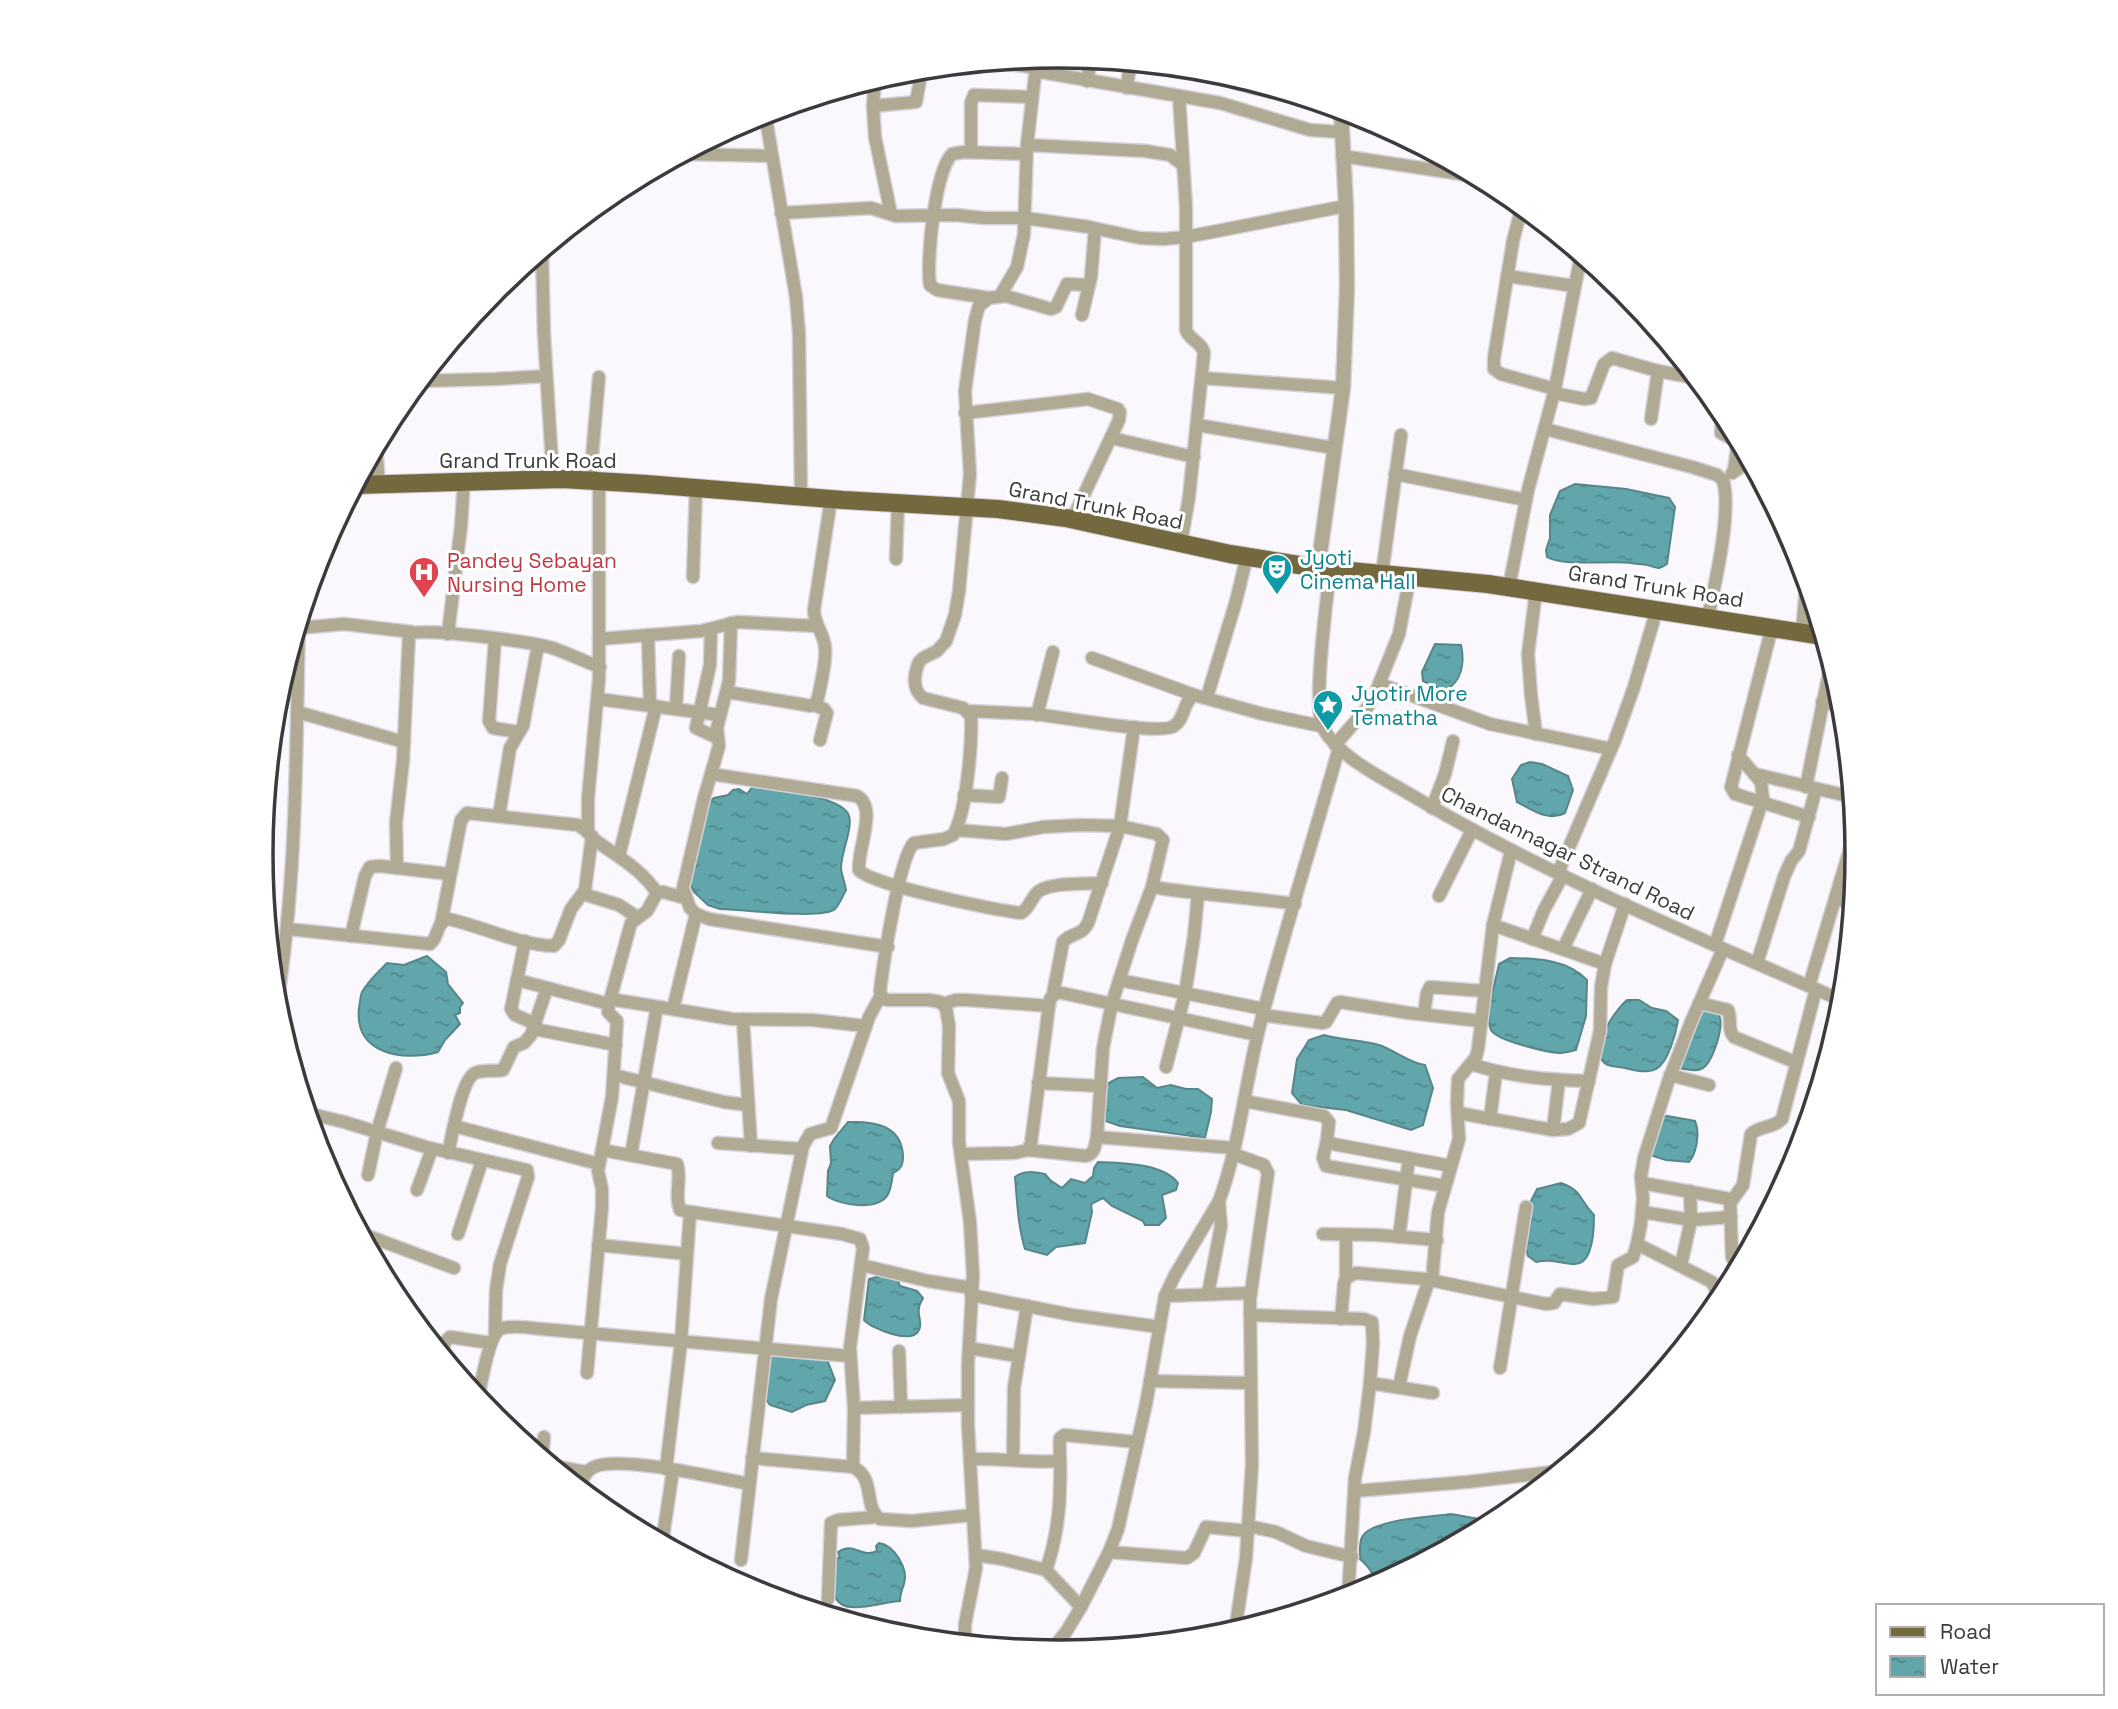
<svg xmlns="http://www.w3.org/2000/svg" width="2118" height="1709" viewBox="0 0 2118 1709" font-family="'Space Grotesk',sans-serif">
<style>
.water{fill:url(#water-ripples);stroke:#568689;stroke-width:2}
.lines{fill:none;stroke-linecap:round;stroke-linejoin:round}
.minor-casing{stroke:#d4d1d7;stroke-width:15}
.tertiary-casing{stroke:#d4d1d7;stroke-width:17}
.primary-casing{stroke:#d4d1d7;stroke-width:20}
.minor{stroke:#b0a993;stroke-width:12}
.tertiary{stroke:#b0a993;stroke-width:14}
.primary{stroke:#74683f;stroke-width:18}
.labels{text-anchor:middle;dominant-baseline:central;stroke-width:6;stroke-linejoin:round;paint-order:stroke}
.street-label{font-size:21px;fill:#3c3a3d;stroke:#fff}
.culture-label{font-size:21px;fill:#0d838f;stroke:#fff;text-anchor:start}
.health-label{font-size:21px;fill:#be3a42;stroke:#fff;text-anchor:start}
.rim{fill:none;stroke:#3c3a3d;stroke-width:3.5}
</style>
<defs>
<pattern id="water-ripples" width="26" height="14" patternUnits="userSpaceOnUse" patternTransform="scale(1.75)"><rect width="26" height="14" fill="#61a6aa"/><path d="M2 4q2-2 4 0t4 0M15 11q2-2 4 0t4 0" fill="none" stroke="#51888c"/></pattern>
</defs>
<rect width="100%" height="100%" fill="#faf7fd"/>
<g class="water">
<path d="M 1575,484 L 1626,489 L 1669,498 L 1675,507 L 1667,564 C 1657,571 1657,567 1647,565 C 1643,564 1635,564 1631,563 C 1610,560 1564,567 1547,557 L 1546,550 L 1550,538 L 1550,515 L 1560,491 Z"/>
<path d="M 1435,644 L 1461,645 C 1465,663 1462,681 1445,691 L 1423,681 L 1422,672 Z"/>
<path d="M 1530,762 L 1542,764 L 1568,776 L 1573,790 L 1565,813 C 1548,822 1533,810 1517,802 L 1512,779 L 1521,765 Z"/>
<path d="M 753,786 C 772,789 844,796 849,816 C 853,829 840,855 841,869 C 842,876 845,883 846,890 C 843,895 840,904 835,909 C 823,920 740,909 720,909 L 708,905 L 694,892 L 688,880 L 707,803 L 714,798 L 728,795 L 733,790 L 739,789 L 747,794 Z"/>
<path d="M 427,956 L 446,972 L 448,984 L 463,1003 L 460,1007 L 460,1013 L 455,1015 L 460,1024 L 445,1040 L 438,1052 C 403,1062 354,1054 359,1008 C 360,1003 360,997 362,992 C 368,981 378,972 387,963 L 404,965 Z"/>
<path d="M 1510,958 C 1537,958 1568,960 1587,980 L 1586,1016 L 1576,1050 C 1571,1051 1564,1053 1559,1053 C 1547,1052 1497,1041 1491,1030 C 1484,1016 1496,980 1499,964 Z"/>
<path d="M 1627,1000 L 1639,1000 L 1652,1008 L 1666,1011 L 1678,1020 C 1676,1033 1668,1063 1656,1069 C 1649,1073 1637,1071 1629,1069 C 1623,1067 1614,1067 1608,1065 C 1584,1054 1615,1010 1627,1000 Z"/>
<path d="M 1701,1006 L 1715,1008 C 1718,1012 1719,1013 1720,1018 C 1723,1029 1712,1065 1701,1069 C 1695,1072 1685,1069 1678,1068 Z"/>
<path d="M 1324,1035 C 1341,1040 1362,1040 1379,1045 C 1394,1050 1410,1063 1425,1065 L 1433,1088 L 1423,1125 L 1411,1130 L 1346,1110 L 1302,1105 L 1292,1093 L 1297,1059 L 1309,1040 Z"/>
<path d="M 1143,1077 L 1157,1088 L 1171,1085 L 1186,1089 L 1198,1089 L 1212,1099 L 1211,1112 L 1205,1138 L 1120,1126 L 1103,1120 L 1107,1084 L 1118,1078 Z"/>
<path d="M 1667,1116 L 1695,1121 C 1700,1133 1697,1152 1689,1162 L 1666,1160 L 1650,1155 L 1661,1117 Z"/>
<path d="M 848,1122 C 874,1121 901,1125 903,1155 C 903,1164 902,1169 893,1173 C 892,1180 891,1190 887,1196 C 876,1211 839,1205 827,1196 L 828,1171 L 831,1163 L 830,1146 L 834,1139 Z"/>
<path d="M 1098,1162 C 1122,1163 1163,1163 1178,1183 L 1176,1190 L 1162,1195 L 1166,1218 L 1159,1225 L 1145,1225 L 1143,1221 L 1112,1206 L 1103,1198 L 1091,1204 L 1092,1212 L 1085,1243 L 1056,1247 L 1047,1255 L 1025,1249 C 1018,1226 1017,1201 1015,1177 C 1024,1170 1034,1172 1045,1174 L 1050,1180 L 1062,1188 L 1071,1179 L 1085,1183 L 1093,1176 L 1094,1168 Z"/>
<path d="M 1561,1183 C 1583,1191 1579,1200 1594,1215 C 1594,1228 1593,1264 1575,1264 C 1560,1264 1553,1258 1536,1262 L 1528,1256 L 1525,1245 L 1531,1222 L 1531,1201 L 1537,1189 Z"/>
<path d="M 884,1275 L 898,1280 L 900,1286 L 917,1291 L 923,1298 C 922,1301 919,1304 919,1308 C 917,1315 923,1323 919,1330 C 912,1345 872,1329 864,1320 L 869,1279 Z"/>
<path d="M 769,1354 L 822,1359 L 828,1362 L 835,1380 L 825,1401 L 806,1405 L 792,1412 L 770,1405 L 763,1395 Z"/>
<path d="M 1451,1514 L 1496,1522 L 1374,1587 C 1375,1574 1369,1567 1360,1559 C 1360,1552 1359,1544 1362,1537 C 1372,1519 1431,1517 1451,1514 Z"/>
<path d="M 879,1543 C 894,1545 909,1569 904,1584 C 902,1590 900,1594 900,1601 C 882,1601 838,1620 834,1592 C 832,1582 835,1569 835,1558 L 840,1558 L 838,1552 C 855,1541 861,1559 877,1551 L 876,1546 Z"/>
</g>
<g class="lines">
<g class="minor-casing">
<g id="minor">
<path d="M 998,62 L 1036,68"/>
<path d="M 1035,71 L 1220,103 L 1310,130 L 1341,132"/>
<path d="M 1207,71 C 1224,83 1286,95 1309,100"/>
<path d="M 875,80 L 873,106 L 875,137 L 891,214"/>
<path d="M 1087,81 L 1091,59"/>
<path d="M 1127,88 L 1130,63"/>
<path d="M 1179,96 L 1186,207 L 1186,330 C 1189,340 1202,342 1204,353 L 1189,497 L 1181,543"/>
<path d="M 873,106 L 916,102 L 922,69"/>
<path d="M 765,113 L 796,297 L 799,334 L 801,497"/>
<path d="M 1027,145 L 1145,151 L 1170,155 L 1183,165"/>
<path d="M 971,152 L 971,103 L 974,95 L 1031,97"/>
<path d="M 684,154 L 771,156"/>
<path d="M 1342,156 L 1474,176"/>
<path d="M 1522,206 L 1513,241 L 1494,358 L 1494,369 L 1501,374 L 1555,389"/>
<path d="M 781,213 L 871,208 L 896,216 L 956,215 L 984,218 L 1025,218 L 1089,227 L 1140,238 L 1163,239 L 1186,237 L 1346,206"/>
<path d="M 542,250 L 544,335 L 553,479"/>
<path d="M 1507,276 L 1574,286"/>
<path d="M 1000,296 L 1017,267 L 1024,234 L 1027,145 L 1037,58"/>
<path d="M 989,298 L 937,290 L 930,285 C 926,260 935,172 952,154 L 964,152 L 1026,154"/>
<path d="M 1082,315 L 1091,277 L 1095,229"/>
<path d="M 1202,378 L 1343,388"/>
<path d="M 420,381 L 495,379 L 546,376"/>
<path d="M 1554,393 L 1584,399 L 1591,398 L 1604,364 L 1612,358 L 1658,371 L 1696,378"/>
<path d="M 1723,410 L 1721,433 L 1736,441 L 1737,448 L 1734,471"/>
<path d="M 965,413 L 1088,399 L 1118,409 L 1120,412 L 1119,420 L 1072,520"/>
<path d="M 1651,419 L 1658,371"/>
<path d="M 1197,425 L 1334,448"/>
<path d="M 1545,429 L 1692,467 L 1717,475 L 1723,480 C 1732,511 1715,584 1708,617"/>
<path d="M 1111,438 L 1194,457"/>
<path d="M 376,447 L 379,484"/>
<path d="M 1732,473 L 1742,466 L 1751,463"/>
<path d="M 1395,474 L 1526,500"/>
<path d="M 590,480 L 599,377"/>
<path d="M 896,559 L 898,503"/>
<path d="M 1330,570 C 1327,599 1312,707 1323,728 C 1338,756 1380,777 1406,792 C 1545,875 1695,936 1843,1001"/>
<path d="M 1382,574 L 1401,435"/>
<path d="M 693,577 L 696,488"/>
<path d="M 1509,587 L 1528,490 L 1555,389 L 1581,255"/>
<path d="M 731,623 L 729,681 L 717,728 L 719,746 L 704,798 L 683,888 L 690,908 L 696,914 L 709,919 L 888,947"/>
<path d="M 1772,627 L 1731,787 L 1735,794 L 1809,817"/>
<path d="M 299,628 L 344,624 L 412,632"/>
<path d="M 711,629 L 710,665 L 696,728 L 718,738"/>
<path d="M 1802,632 L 1806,587"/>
<path d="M 448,634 L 461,526 L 464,481"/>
<path d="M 648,635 L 650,706"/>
<path d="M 495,639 L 489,721 L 493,728 L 519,732"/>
<path d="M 599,639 L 701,631 L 737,622 L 816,626"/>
<path d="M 1092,658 L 1194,695"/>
<path d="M 1380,684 L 1490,724 L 1611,749"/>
<path d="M 727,692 L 806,705 L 810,706 L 817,702 C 820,688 827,661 825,647 C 824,634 814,624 814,610 L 831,499"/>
<path d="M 1207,697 L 1236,601 L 1247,556"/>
<path d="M 598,699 L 720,715"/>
<path d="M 1822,702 L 1843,707"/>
<path d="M 814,705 L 824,709 L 827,713 L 820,740"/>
<path d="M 676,709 L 679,656"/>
<path d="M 968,711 C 990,712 1012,713 1034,714 C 1057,716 1160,736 1174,726 C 1185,719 1183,702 1194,695 L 1263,714 L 1321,726"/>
<path d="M 297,712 L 404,742"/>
<path d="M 1037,715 L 1053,652"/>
<path d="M 1536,734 L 1531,695 L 1528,654 L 1536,591"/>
<path d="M 1335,745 L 1367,708 L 1375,694 L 1399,634 L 1410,576"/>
<path d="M 711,774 L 857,796 C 878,807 857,850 859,870 C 870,885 997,910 1021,913 C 1030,908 1031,897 1039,891 C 1053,882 1085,884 1102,883"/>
<path d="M 1755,774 L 1852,797"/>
<path d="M 1806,787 L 1831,663"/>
<path d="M 964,795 L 999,797 L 1002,778"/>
<path d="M 1432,808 L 1445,774 L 1453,741"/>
<path d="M 499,816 L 510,748 L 523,726 L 538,645"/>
<path d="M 588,830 L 588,798 L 599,679 L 599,480"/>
<path d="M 956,830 L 1006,834 L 1043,827 L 1081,825 L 1120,826 L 1157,834 L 1163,840 L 1152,887 L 1132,940 L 1112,1003 L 1103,1048 L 1097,1137 C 1095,1145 1095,1154 1086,1156 L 1028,1150"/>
<path d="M 619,856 L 656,706"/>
<path d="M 397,868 L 396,823 L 403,761 L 409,634 C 424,627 529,642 549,647 C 566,652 583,661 600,667"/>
<path d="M 1558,873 L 1615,740 L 1634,687 L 1657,609"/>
<path d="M 1152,887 C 1200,895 1247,897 1295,904"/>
<path d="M 583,894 L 619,905 L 637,917"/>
<path d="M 1439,896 L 1472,830"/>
<path d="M 1836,898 L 1853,905"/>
<path d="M 441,924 L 461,820 L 467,813 L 578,825 C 589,831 589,836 599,843 C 620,858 642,870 657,893"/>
<path d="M 1493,925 L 1605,964"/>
<path d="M 288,929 L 430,944 C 439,937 436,922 448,919 C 482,926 518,945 554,946 L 559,940 L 571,909 L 585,890 L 592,836"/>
<path d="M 351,936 L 365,876 L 370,867 L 380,866 L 449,874"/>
<path d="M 1532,939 L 1544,910 L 1563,875"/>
<path d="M 525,941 L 511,1009 L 515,1015 L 536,1024"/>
<path d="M 1715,945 L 1763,799 L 1761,782 L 1738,755"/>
<path d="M 1563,949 L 1592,889"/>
<path d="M 1757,963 L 1784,877 L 1791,861 L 1799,851 L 1816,789"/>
<path d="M 517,980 L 609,1004"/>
<path d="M 1119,980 L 1264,1009"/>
<path d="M 1809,986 L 1855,832"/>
<path d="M 1053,994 L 1063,942 C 1071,932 1081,937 1088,923 L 1120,826 L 1134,727"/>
<path d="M 610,999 L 732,1019 L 812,1020 L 866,1026"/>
<path d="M 1699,1003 L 1728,1010 C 1732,1019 1727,1030 1734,1037 L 1795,1062"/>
<path d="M 943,1004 L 956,1000 L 967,1000 L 1049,1006"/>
<path d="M 673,1009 L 696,914"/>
<path d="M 276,1011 C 297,882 296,752 299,621"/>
<path d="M 1424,1014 L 1427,993 L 1430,987 L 1484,991"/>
<path d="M 1262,1015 L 1322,1023 L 1326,1022 L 1337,1003 L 1340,1002 L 1409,1013 L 1481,1021"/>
<path d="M 743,1019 L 751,1146"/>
<path d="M 534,1029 L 616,1045"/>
<path d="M 1471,1064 C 1510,1077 1548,1080 1589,1081"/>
<path d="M 1166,1067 L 1185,994 L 1194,936 L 1198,894"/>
<path d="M 614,1075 L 724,1102 L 748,1105"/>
<path d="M 1670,1075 L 1709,1085"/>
<path d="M 1038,1083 L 1101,1086"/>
<path d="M 1244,1101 L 1324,1116 L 1329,1122 L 1327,1140 L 1333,1144 L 1451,1166"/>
<path d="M 307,1113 L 344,1122 L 426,1147 L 527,1170 L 528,1177 L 500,1264 L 496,1290 L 495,1334"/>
<path d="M 1458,1113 L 1553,1130 L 1568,1129 L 1579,1123 L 1600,1031 L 1601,987 L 1605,964 L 1625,904"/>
<path d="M 1490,1119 L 1496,1072"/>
<path d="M 454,1126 L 599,1164"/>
<path d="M 1553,1130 L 1559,1080"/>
<path d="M 1097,1137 L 1234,1148"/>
<path d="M 1327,1140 L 1323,1158 L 1326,1166 L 1445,1186"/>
<path d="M 718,1143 L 802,1149"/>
<path d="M 602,1150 L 677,1164 C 682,1178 674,1195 680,1210 L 684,1211 L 842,1234 L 860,1239 L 863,1248 L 850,1348 L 854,1408 L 853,1467"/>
<path d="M 448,1153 C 452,1137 461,1080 475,1073 C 484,1069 494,1072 503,1070 L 514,1047 L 524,1043 L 531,1035 L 547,988"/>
<path d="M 961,1154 L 1014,1153 L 1028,1150 L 1031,1143 L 1049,1006 L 1050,999 L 1057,992 L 1257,1035"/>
<path d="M 1233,1154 L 1264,1165 L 1268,1173 L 1250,1299 L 1252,1465 L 1246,1558 L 1235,1631"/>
<path d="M 631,1155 L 657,1007"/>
<path d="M 368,1175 L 377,1132 L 396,1068"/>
<path d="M 1642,1183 L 1730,1199 L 1732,1257 L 1734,1262 L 1739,1268"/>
<path d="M 417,1190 L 432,1149"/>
<path d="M 1731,1202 L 1743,1185 L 1751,1134 C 1759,1126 1774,1128 1782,1119 L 1816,989"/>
<path d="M 1642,1212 L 1691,1220 L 1731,1217"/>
<path d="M 360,1233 L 454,1268"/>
<path d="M 458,1234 L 482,1161"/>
<path d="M 1323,1234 L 1378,1235 L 1437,1240"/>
<path d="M 1346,1235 L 1346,1278"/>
<path d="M 1399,1237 L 1409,1158"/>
<path d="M 1637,1244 L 1712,1282 L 1716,1290 L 1715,1308"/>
<path d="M 598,1245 L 687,1254"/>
<path d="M 861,1265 L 928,1281 L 972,1288"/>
<path d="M 1681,1265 L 1691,1220 L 1690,1191"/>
<path d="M 1432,1281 L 1438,1212 L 1459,1139 L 1457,1103 L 1458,1079 L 1476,1057 L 1478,1049 L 1493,925 L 1511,851"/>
<path d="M 1208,1294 L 1221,1226 L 1219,1201"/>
<path d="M 971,1295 L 1072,1315 L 1160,1327"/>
<path d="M 1165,1296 L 1251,1293"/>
<path d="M 1250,1315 L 1364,1319 L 1372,1322 L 1373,1344 L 1370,1383 L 1364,1432 L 1355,1478 L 1348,1597"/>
<path d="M 1341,1319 L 1344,1284 L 1346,1278 L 1356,1273 L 1425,1279 L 1546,1304 L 1554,1303 L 1560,1294 L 1593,1299 L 1613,1297 L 1618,1265 L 1633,1257 L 1637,1244 L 1641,1223 L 1643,1199 L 1641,1176 L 1644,1158 L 1668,1082 L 1691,1022 L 1723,949"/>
<path d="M 969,1348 L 1018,1356"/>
<path d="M 899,1351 L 901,1407"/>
<path d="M 442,1355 L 445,1342 L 450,1337 L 491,1343"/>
<path d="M 1500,1368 L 1526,1207"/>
<path d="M 587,1373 L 602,1208 L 602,1189 L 598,1171 L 612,1097 L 617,1021 L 608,1012 L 609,1004 L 631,923 L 647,911 L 657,893 L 663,892 L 685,898"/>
<path d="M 1150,1381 L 1249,1383"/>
<path d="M 1370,1383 L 1433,1393"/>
<path d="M 1399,1387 L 1410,1336 L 1429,1280"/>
<path d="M 478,1399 C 481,1385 489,1331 503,1328 C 515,1325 530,1328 542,1329 L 849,1356"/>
<path d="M 854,1408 L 968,1405"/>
<path d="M 542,1458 L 544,1437"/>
<path d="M 752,1458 L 853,1467 C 876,1478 863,1507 880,1519 L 912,1521 L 973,1515"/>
<path d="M 970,1459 C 1000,1458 1030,1463 1060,1461"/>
<path d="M 1013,1459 L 1014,1388 L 1027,1306"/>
<path d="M 552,1466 L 586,1472"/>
<path d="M 666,1469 L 681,1342 L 690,1213"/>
<path d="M 579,1489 C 582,1480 585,1471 594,1467 C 619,1455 718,1478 749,1484"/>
<path d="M 1355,1491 L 1467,1482 L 1561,1471"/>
<path d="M 1248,1526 L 1276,1532 L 1306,1546 L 1352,1557"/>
<path d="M 662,1543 L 673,1470"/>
<path d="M 1109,1552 L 1187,1558 L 1194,1553 L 1206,1527 L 1248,1531"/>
<path d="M 976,1555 L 1002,1559 L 1046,1570 L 1081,1607"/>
<path d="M 741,1560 L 771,1299 L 803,1146 L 810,1134 L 831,1128 L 869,1017 L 881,995"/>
<path d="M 1046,1570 C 1056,1541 1060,1513 1060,1483 C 1061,1468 1059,1453 1060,1438 L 1064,1435 L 1137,1442"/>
<path d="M 828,1599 L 831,1523 L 838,1520 L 876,1517"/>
<path d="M 965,1644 L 965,1624 L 976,1568 L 968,1425 L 968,1364 L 973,1275 L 970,1222 L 959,1142 L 959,1101 L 948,1073 L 949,1026 L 946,1008 L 940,1002 L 929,1000 L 888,1000 L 883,999 L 880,991 C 883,966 899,857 914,843 L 944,839 L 953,835 C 967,812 972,743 971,716 L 963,708 L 923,698 C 912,689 914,674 919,662 L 923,658 L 937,651 L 946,641 L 955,615 L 959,591 L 970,474 L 965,391 L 975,320 L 979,306 L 989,298 L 1006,296 L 1051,309 L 1056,307 L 1067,284 L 1089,285"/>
<path d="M 1050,1652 L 1066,1632 L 1081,1607 L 1109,1552 L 1118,1529 L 1146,1404 L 1165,1296 L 1175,1275 L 1219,1201 C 1240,1144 1245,1083 1260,1025 C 1284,932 1313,840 1339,748"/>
</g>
</g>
<g class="tertiary-casing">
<path id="tertiary" d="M 1318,568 L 1343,388 L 1347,288 L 1346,206 L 1341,110"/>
</g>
<g class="primary-casing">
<path id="primary" d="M 355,485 L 562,479 L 646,484 L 843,500 L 998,509 L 1066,518 L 1230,554 L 1318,568 L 1488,584 L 1823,636"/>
</g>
<use href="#minor" class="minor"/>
<use href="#tertiary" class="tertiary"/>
<use href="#primary" class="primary"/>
</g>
<defs>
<g id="theatre-pin" transform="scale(1.575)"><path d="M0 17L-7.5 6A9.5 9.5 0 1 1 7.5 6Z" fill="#0f9aa8" stroke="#fff"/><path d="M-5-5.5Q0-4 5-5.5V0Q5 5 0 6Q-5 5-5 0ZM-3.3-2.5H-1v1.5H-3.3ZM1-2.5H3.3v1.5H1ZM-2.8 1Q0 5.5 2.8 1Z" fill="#fff"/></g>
<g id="hospital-pin" transform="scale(1.575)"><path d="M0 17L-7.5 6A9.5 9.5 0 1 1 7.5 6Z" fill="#e0444e" stroke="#fff"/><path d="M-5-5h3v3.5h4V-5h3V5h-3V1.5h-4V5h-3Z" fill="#fff"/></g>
<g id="sight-pin" transform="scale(1.575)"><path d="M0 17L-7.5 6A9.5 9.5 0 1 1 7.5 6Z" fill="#0f9aa8" stroke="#fff"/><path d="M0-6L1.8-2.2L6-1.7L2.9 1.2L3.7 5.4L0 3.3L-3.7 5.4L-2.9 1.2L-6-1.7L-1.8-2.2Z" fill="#fff"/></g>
</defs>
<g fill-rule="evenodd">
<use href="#theatre-pin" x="1277" y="569"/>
<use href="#hospital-pin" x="424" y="572"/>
<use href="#sight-pin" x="1328" y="705"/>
</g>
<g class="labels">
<g class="street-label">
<text x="528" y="460">Grand Trunk Road</text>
<text transform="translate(1096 505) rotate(11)">Grand Trunk Road</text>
<text transform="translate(1656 586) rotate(9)">Grand Trunk Road</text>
<text transform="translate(1568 853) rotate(26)">Chandannagar Strand Road</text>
</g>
<g class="culture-label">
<text x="1300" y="557">Jyoti<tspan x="1300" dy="24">Cinema Hall</tspan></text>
<text x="1351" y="693">Jyotir More<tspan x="1351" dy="24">Tematha</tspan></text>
</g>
<g class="health-label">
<text x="447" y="560">Pandey Sebayan<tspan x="447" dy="24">Nursing Home</tspan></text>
</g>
</g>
<path d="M0 0H2118V1709H0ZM273 854a786 786 0 1 1 1572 0a786 786 0 1 1-1572 0Z" fill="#fff" fill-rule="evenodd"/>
<path class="rim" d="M273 854a786 786 0 1 1 1572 0a786 786 0 1 1-1572 0Z"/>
<rect x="1876" y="1604" width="228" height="91" fill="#ffffff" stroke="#b1b0b1" stroke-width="2"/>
<rect x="1890" y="1627" width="35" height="10" fill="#74683f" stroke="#b1b0b1" stroke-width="2"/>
<text x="1940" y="1639" font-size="21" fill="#3c3a3d">Road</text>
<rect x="1890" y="1656" width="35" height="21" fill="url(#water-ripples)" stroke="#b1b0b1" stroke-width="2"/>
<text x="1940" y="1674" font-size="21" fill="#3c3a3d">Water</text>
</svg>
